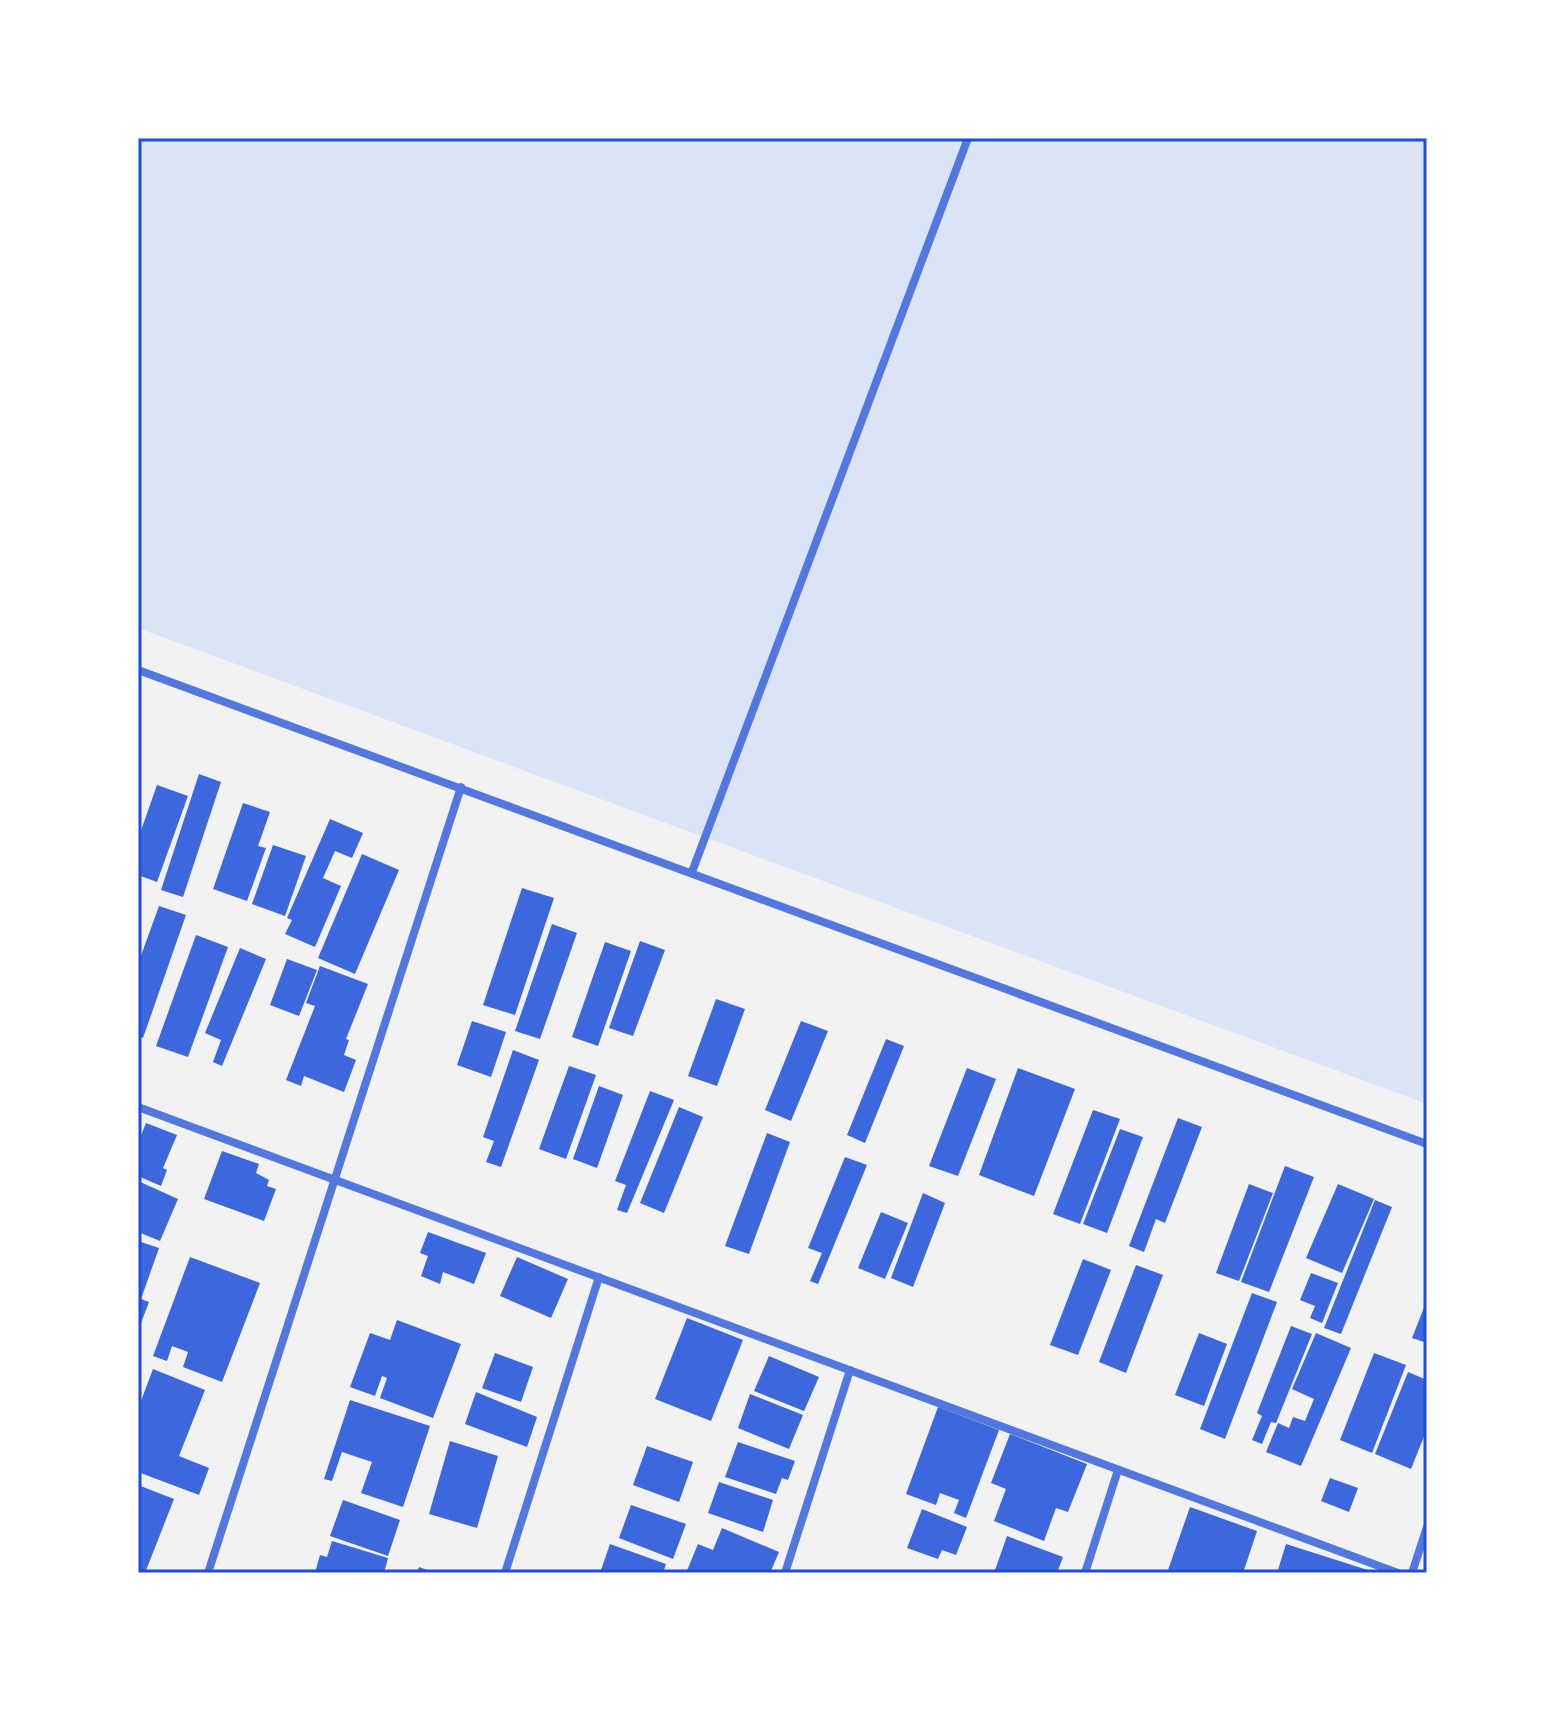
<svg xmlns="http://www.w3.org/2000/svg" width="1565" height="1711" viewBox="0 0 1565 1711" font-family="Rubik,sans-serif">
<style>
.green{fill:#dbe4f7}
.building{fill:#3d67dc}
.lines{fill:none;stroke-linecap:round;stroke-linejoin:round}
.minor{stroke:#5277de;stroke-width:8}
.neatline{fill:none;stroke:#1d4ed8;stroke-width:3}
</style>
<rect width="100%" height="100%" fill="#f2f2f2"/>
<path class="green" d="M 138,138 L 1427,138 L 1427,1104 L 138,628 Z"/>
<g class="building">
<path d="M 199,774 L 221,782 L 183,897 L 161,890 Z"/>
<path d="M 157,785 L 188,796 L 157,882 L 138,875 L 138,839 Z"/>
<path d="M 243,803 L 270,812 L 258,846 L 266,848 L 247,901 L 213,889 Z"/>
<path d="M 330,819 L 363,833 L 352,858 L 335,851 L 323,878 L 341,886 L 315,947 L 285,934 L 292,920 L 287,918 Z"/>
<path d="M 273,845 L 306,856 L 285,916 L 252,904 Z"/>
<path d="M 362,854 L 399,870 L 355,974 L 318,958 Z"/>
<path d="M 522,888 L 554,898 L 515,1015 L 483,1005 Z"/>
<path d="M 159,906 L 186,915 L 143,1038 L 138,1036 L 138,964 Z"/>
<path d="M 552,924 L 577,933 L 540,1039 L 515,1031 Z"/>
<path d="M 196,935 L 228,947 L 188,1057 L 156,1046 Z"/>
<path d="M 640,941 L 665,950 L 633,1036 L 609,1028 Z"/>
<path d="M 605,942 L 631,951 L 598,1046 L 572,1037 Z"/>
<path d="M 240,948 L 266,959 L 222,1066 L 213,1062 L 221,1040 L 205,1033 Z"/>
<path d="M 287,959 L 317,970 L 299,1016 L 270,1005 Z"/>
<path d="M 320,966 L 368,984 L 346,1039 L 349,1040 L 344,1055 L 356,1060 L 344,1092 L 304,1076 L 301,1086 L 286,1080 L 315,1006 L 306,1003 Z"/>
<path d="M 716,999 L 745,1009 L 717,1086 L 688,1076 Z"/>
<path d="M 472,1021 L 506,1032 L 491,1077 L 457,1065 Z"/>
<path d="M 801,1021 L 828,1031 L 791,1121 L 765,1110 Z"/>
<path d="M 886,1039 L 904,1046 L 865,1143 L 847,1135 Z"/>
<path d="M 513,1050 L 539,1060 L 501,1167 L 486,1162 L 494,1141 L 483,1137 Z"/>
<path d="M 569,1066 L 596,1075 L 566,1159 L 539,1149 Z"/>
<path d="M 967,1068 L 996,1079 L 958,1176 L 929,1166 Z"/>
<path d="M 1018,1068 L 1075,1089 L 1034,1196 L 979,1175 Z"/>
<path d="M 599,1086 L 623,1095 L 597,1168 L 573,1159 Z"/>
<path d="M 650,1091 L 674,1100 L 627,1213 L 617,1210 L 626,1185 L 615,1181 Z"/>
<path d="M 679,1107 L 703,1117 L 664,1213 L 640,1203 Z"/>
<path d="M 1093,1110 L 1120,1119 L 1080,1224 L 1053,1214 Z"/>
<path d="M 1178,1118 L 1202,1127 L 1165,1223 L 1156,1219 L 1144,1252 L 1129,1246 Z"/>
<path d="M 146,1123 L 177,1135 L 163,1168 L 167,1170 L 161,1186 L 138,1176 L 138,1143 Z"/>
<path d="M 1120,1129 L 1143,1137 L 1107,1233 L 1083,1224 Z"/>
<path d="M 767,1133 L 790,1142 L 749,1254 L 725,1246 Z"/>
<path d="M 222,1151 L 259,1164 L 256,1173 L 269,1180 L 267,1186 L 276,1189 L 264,1221 L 204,1199 Z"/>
<path d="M 845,1157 L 867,1165 L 818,1284 L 810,1281 L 822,1253 L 808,1248 Z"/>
<path d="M 1285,1166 L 1314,1177 L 1269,1292 L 1241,1282 Z"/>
<path d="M 138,1181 L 178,1199 L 160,1241 L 138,1232 Z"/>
<path d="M 1249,1184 L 1273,1193 L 1239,1281 L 1216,1273 Z"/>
<path d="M 1338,1184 L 1374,1199 L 1342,1273 L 1306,1258 Z"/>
<path d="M 923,1193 L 945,1203 L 913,1287 L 891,1278 Z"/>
<path d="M 1375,1200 L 1392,1207 L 1341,1334 L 1324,1328 Z"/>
<path d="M 881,1212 L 908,1223 L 885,1279 L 858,1268 Z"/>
<path d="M 428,1232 L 486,1253 L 474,1284 L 443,1272 L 440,1284 L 421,1276 L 428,1256 L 420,1253 Z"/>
<path d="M 138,1241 L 159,1248 L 141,1299 L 149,1302 L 138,1331 Z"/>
<path d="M 190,1257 L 260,1283 L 222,1382 L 183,1367 L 188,1352 L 172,1346 L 167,1361 L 153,1356 Z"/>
<path d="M 517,1257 L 568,1279 L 551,1318 L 500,1296 Z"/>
<path d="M 1083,1259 L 1111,1270 L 1078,1355 L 1050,1345 Z"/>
<path d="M 1136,1265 L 1163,1275 L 1126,1373 L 1099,1362 Z"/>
<path d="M 1311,1273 L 1338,1283 L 1322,1323 L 1310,1318 L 1315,1306 L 1300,1300 Z"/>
<path d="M 1252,1293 L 1277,1302 L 1225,1439 L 1200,1429 Z"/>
<path d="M 1427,1300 L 1427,1343 L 1412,1338 Z"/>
<path d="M 687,1318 L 743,1340 L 711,1421 L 655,1399 Z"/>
<path d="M 397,1320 L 461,1344 L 433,1418 L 380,1398 L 387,1378 L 382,1376 L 375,1396 L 350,1387 L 370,1333 L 390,1340 Z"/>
<path d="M 1291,1326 L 1312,1334 L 1276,1423 L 1271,1422 L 1262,1444 L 1252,1440 L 1262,1416 L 1257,1413 Z"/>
<path d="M 1199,1333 L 1227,1344 L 1204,1406 L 1175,1395 Z"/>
<path d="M 1316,1333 L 1351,1348 L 1301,1466 L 1266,1452 L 1278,1423 L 1289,1428 L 1293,1417 L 1305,1421 L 1314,1399 L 1292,1389 Z"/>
<path d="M 495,1353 L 533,1367 L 521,1402 L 482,1388 Z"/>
<path d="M 1374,1353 L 1406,1365 L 1372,1453 L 1340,1440 Z"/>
<path d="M 769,1356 L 819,1377 L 804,1411 L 754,1391 Z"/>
<path d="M 153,1369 L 205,1390 L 179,1456 L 209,1468 L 199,1495 L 138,1472 L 138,1409 Z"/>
<path d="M 1408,1372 L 1427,1380 L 1427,1429 L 1411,1469 L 1375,1454 Z"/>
<path d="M 476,1392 L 537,1417 L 527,1447 L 465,1424 Z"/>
<path d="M 750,1394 L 803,1415 L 789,1449 L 738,1428 Z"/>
<path d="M 350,1400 L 430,1426 L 403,1507 L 361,1493 L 372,1462 L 342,1452 L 332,1481 L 324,1479 Z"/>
<path d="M 938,1407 L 999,1430 L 966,1518 L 954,1513 L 959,1500 L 940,1493 L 936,1505 L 906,1494 Z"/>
<path d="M 1010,1434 L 1087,1464 L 1068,1512 L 1056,1508 L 1044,1541 L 994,1521 L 1006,1489 L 991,1483 Z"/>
<path d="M 450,1441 L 498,1456 L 477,1528 L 429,1514 Z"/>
<path d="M 738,1442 L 795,1461 L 788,1480 L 782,1478 L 776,1494 L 725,1477 Z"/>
<path d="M 647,1446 L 693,1462 L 679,1502 L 633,1485 Z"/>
<path d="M 1330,1478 L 1358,1488 L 1349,1512 L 1321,1501 Z"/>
<path d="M 719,1482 L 773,1500 L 763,1532 L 708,1513 Z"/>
<path d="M 138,1485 L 174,1499 L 145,1573 L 138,1573 Z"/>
<path d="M 343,1500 L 400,1520 L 388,1556 L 330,1536 Z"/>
<path d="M 631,1505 L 686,1524 L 673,1559 L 619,1538 Z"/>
<path d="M 1190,1507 L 1257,1531 L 1243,1573 L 1167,1573 Z"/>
<path d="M 922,1509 L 967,1527 L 956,1555 L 942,1550 L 938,1559 L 907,1548 Z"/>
<path d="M 722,1528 L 779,1552 L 770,1573 L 686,1573 L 698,1544 L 713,1550 Z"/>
<path d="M 1007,1536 L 1063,1557 L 1057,1573 L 994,1573 Z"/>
<path d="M 332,1541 L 388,1558 L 384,1573 L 315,1573 L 320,1555 L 327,1557 Z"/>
<path d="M 610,1544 L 666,1564 L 663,1573 L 600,1573 Z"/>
<path d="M 1286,1544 L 1374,1572 L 1374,1573 L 1277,1573 Z"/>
<path d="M 419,1567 L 435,1573 L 417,1573 Z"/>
</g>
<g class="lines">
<g class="minor">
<path d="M 138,670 L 1427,1144"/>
<path d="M 692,872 L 968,138"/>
<path d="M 138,1107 L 1398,1573"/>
<path d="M 208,1573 L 461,787"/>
<path d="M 505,1573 L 599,1277"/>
<path d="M 785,1573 L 850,1370"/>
<path d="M 1085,1573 L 1118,1470"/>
<path d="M 1412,1573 L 1427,1527"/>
</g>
</g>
<rect width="1565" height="1711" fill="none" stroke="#ffffff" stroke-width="280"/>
<rect x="140" y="140" width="1285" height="1431" class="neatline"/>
</svg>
